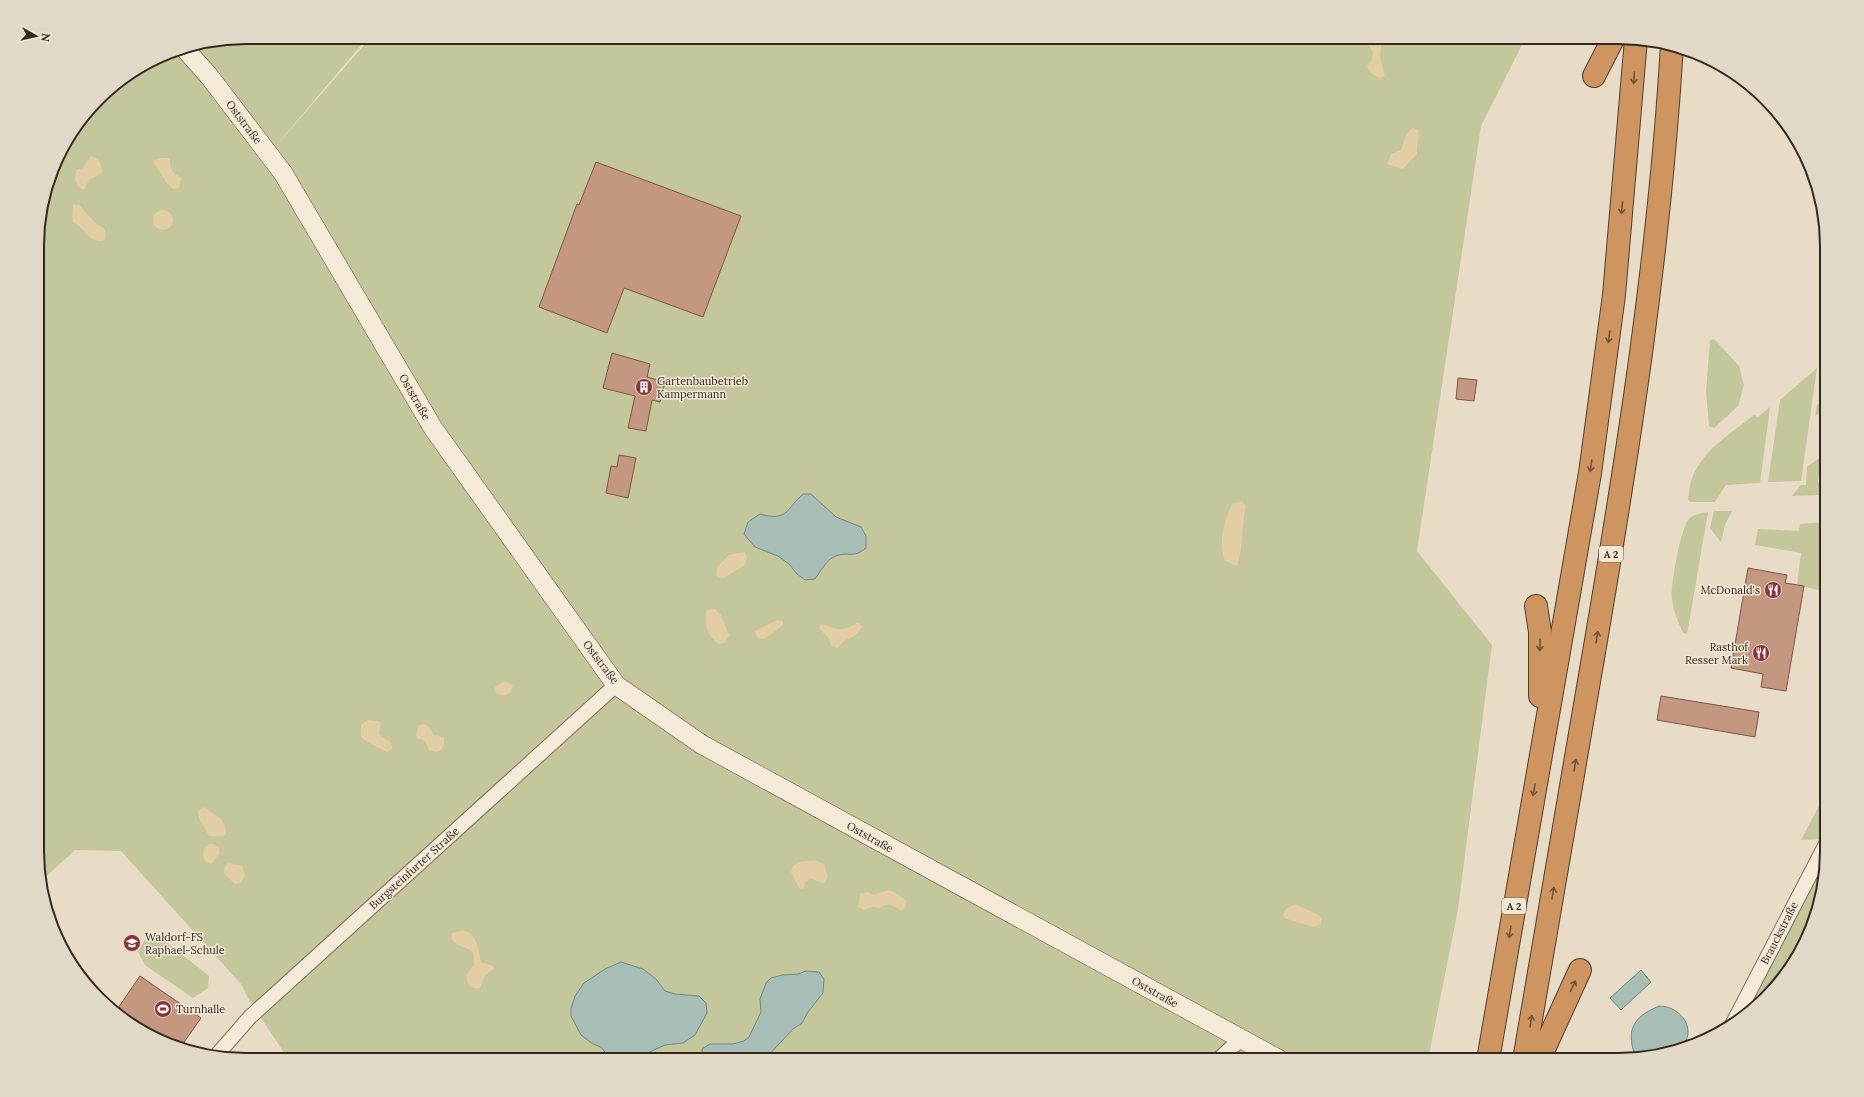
<svg xmlns="http://www.w3.org/2000/svg" width="1864" height="1097" viewBox="0 0 1864 1097" font-family="Lora,serif">
<style>
.farmland{fill:#ded4b4}
.green{fill:#c4c69b}
.sand{fill:#e2cda6}
.water{fill:#a7bdb5;stroke:#6f8a81}
.building{fill:#c39780;stroke:#7e5847}
.lines{fill:none;stroke-linecap:round;stroke-linejoin:round}
.street-casing{stroke:#826e5e;stroke-width:16}
.secondary-casing{stroke:#645041;stroke-width:20}
.highway-casing{stroke:#503e32;stroke-width:24}
.street{stroke:#f5ead8;stroke-width:14}
.secondary{stroke:#f5ead8;stroke-width:19}
.highway{stroke:#ce9561;stroke-width:22}
.oneway{stroke:#72543a}
.labels{text-anchor:middle;dominant-baseline:central;stroke-width:3;stroke-linejoin:round;paint-order:stroke}
.shield{fill:#f1e7d5;stroke:#6d6156;stroke-width:1}
.shield-label{font-size:10px;font-weight:bold;fill:#342820}
.street-label{font-size:11px;fill:#342820;stroke:#f1e7d5}
.poi-label{font-size:11px;fill:#342820;stroke:#f1e7d5;text-anchor:start}
.rim{fill:none;stroke:#342820;stroke-width:2}
</style>
<rect width="100%" height="100%" fill="#e9dcc6"/>
<path class="farmland" d="M 1821,897 L 1820,905 L 1799,956 L 1779,981 Z"/>
<g class="green">
<path d="M 246,37 L 368,37 L 269,154 L 371,37 L 1526,37 L 1481,126 L 1417,551 L 1492,645 L 1458,909 L 1428,1060 L 289,1060 L 249,1000 L 241,984 L 121,851 L 75,850 L 40,882 L 39,219 L 59,153 L 108,89 L 166,53 Z"/>
<path d="M 1712,339 L 1715,340 L 1739,366 L 1744,385 L 1738,406 L 1714,428 L 1709,426 L 1706,391 L 1710,341 Z"/>
<path d="M 1817,368 L 1801,481 L 1768,482 L 1780,400 Z"/>
<path d="M 1827,398 L 1827,408 L 1815,416 L 1817,405 Z"/>
<path d="M 1770,407 L 1760,483 L 1726,485 L 1715,502 L 1691,502 L 1688,500 C 1689,494 1689,488 1691,482 C 1699,452 1732,433 1754,415 L 1758,417 Z"/>
<path d="M 1821,457 L 1818,481 L 1822,495 L 1792,496 L 1801,485 L 1806,485 L 1807,467 Z"/>
<path d="M 1714,511 L 1732,511 L 1725,525 L 1721,542 L 1710,528 Z"/>
<path d="M 1708,512 L 1687,634 L 1683,633 C 1678,621 1673,611 1672,598 C 1670,587 1681,528 1688,520 C 1693,514 1701,513 1708,512 Z"/>
<path d="M 1827,522 L 1827,592 L 1797,585 L 1801,553 L 1755,545 L 1758,529 L 1799,531 L 1800,524 Z"/>
<path d="M 1827,791 L 1827,839 L 1801,840 Z"/>
<path d="M 1827,842 L 1827,865 L 1821,897 L 1779,981 L 1766,999 L 1740,1019 Z"/>
<path d="M 161,938 L 209,976 L 208,988 L 193,998 L 145,965 L 138,952 L 145,940 Z"/>
</g>
<g class="sand">
<path d="M 1382,37 L 1380,56 L 1385,76 L 1379,78 L 1371,73 L 1367,66 L 1372,59 L 1373,52 L 1363,38 Z"/>
<path d="M 1412,128 L 1418,129 C 1420,139 1416,145 1417,154 L 1403,169 L 1387,164 L 1391,154 L 1401,150 L 1406,135 Z"/>
<path d="M 91,156 C 100,159 102,164 102,173 L 89,180 L 84,190 L 78,187 L 75,179 L 76,170 L 83,168 Z"/>
<path d="M 159,158 L 168,158 L 170,160 C 169,170 174,173 181,178 L 179,188 L 173,189 L 166,182 L 153,161 Z"/>
<path d="M 73,205 L 79,205 C 88,213 92,223 104,228 L 106,234 L 105,240 C 89,245 86,229 73,222 L 72,215 Z"/>
<circle cx="163" cy="220" r="10"/>
<path d="M 1242,501 L 1246,506 C 1241,524 1244,548 1237,566 L 1225,561 C 1218,543 1224,521 1232,504 Z"/>
<path d="M 745,552 L 747,558 L 745,565 L 722,579 L 716,575 L 717,567 L 729,555 Z"/>
<path d="M 715,609 L 721,615 L 729,635 L 725,643 L 718,644 C 707,635 703,624 707,610 Z"/>
<path d="M 777,620 L 783,621 L 783,625 L 766,638 L 761,639 L 757,637 L 755,631 Z"/>
<path d="M 858,622 L 862,627 L 856,635 L 844,641 L 837,648 L 831,645 L 829,639 L 819,628 L 822,624 C 839,630 842,632 858,622 Z"/>
<path d="M 505,681 L 513,685 L 510,693 L 504,695 L 496,694 L 495,687 Z"/>
<path d="M 368,720 L 378,721 L 381,723 L 379,734 C 384,740 394,740 392,749 L 387,752 C 378,747 369,744 361,737 L 361,725 Z"/>
<path d="M 424,724 L 429,727 L 434,735 L 444,737 L 444,746 L 441,750 L 436,752 L 429,750 L 425,741 L 417,738 L 416,735 L 419,725 Z"/>
<path d="M 204,807 C 215,815 227,819 226,835 L 222,836 L 209,836 L 199,818 L 198,811 Z"/>
<path d="M 209,844 L 214,844 L 219,848 L 219,854 L 211,864 L 205,861 L 203,855 L 204,848 Z"/>
<path d="M 814,860 L 824,864 L 828,877 L 824,883 L 811,879 L 806,881 L 803,889 L 799,888 L 791,872 L 793,866 L 799,862 Z"/>
<path d="M 228,863 L 242,866 L 245,875 L 241,883 L 235,884 L 224,874 L 224,869 Z"/>
<path d="M 888,890 L 894,892 L 907,901 L 905,908 L 901,911 C 893,905 889,902 879,908 L 872,907 L 865,910 L 858,907 L 860,894 L 868,892 L 874,895 Z"/>
<path d="M 1295,904 L 1317,914 L 1322,918 L 1321,924 L 1313,927 L 1284,918 L 1283,914 L 1286,909 Z"/>
<path d="M 463,930 C 478,934 478,949 481,962 L 493,966 L 494,969 L 485,975 L 480,988 C 469,989 467,984 466,975 L 474,965 C 477,942 458,952 451,938 L 452,933 Z"/>
</g>
<g class="water">
<path d="M 803,494 L 811,494 L 836,517 L 861,527 L 866,536 L 866,548 C 853,559 848,551 836,556 C 827,559 820,572 815,579 L 805,580 L 796,573 L 789,564 L 778,556 L 755,547 L 744,534 L 748,522 L 760,514 C 788,522 787,508 803,494 Z"/>
<path d="M 621,962 L 643,969 L 656,979 L 665,991 L 675,994 L 699,996 L 706,1003 L 707,1013 L 695,1035 L 683,1043 L 665,1045 L 634,1059 L 616,1060 L 607,1055 L 601,1047 L 593,1044 L 581,1035 L 571,1016 L 571,1009 L 575,996 L 584,983 L 605,969 Z"/>
<path d="M 1641,970 L 1651,982 L 1621,1010 L 1610,998 Z"/>
<path d="M 806,971 L 819,972 L 824,979 L 823,993 L 808,1012 L 802,1023 L 793,1029 L 764,1060 L 703,1060 L 702,1049 L 710,1044 L 733,1044 L 744,1041 L 749,1037 L 761,1012 L 760,999 L 766,983 L 771,978 L 782,975 L 798,974 Z"/>
<path d="M 1659,1006 C 1677,1006 1694,1023 1686,1041 C 1685,1043 1683,1047 1681,1049 C 1674,1056 1647,1057 1636,1059 C 1626,1031 1631,1018 1659,1006 Z"/>
</g>
<g class="building">
<path d="M 596,162 L 741,216 L 703,317 L 624,288 L 607,333 L 539,307 L 577,204 L 579,205 Z"/>
<path d="M 612,353 L 650,364 L 647,377 L 665,382 L 660,402 L 652,400 L 646,431 L 628,428 L 635,396 L 603,388 Z"/>
<path d="M 1458,378 L 1477,380 L 1474,401 L 1456,399 Z"/>
<path d="M 619,455 L 636,458 L 628,498 L 606,493 L 611,466 L 617,467 Z"/>
<path d="M 1748,568 L 1787,575 L 1785,583 L 1804,586 L 1786,691 L 1761,687 L 1763,674 L 1731,668 Z"/>
<path d="M 1661,696 L 1759,712 L 1755,737 L 1657,720 Z"/>
<path d="M 140,976 L 201,1018 L 180,1048 L 158,1039 L 116,1011 Z"/>
</g>
<g class="lines">
<g class="street-casing">
<g id="street">
<path d="M 1732,1025 L 1827,842"/>
<path d="M 216,1056 L 250,1017 L 616,685"/>
<path d="M 1218,1060 L 1241,1039"/>
</g>
</g>
<g class="secondary-casing">
<path id="secondary" d="M 185,49 L 209,76 L 283,173 L 433,428 L 616,685 L 701,744 L 1280,1060"/>
</g>
<g class="highway-casing">
<g id="highway">
<path d="M 1594,76 L 1614,37"/>
<path d="M 1536,606 L 1540,632 L 1540,696"/>
<path d="M 1488,1060 L 1590,473 L 1614,295 L 1636,39"/>
<path d="M 1524,1060 C 1547,926 1570,792 1593,658 C 1628,454 1660,251 1672,44"/>
<path d="M 1539,1060 L 1580,970"/>
</g>
</g>
<use href="#street" class="street"/>
<use href="#secondary" class="secondary"/>
<use href="#highway" class="highway"/>
</g>
<defs><path id="oneway-shaft" d="M-6 0H5M1.5-3L5.5 0L1.5 3" fill="none" stroke-width="1.6" stroke-linecap="round" stroke-linejoin="round"/></defs>
<g class="oneway">
<use href="#oneway-shaft" transform="translate(1634 78) rotate(94)"/>
<use href="#oneway-shaft" transform="translate(1622 208) rotate(95)"/>
<use href="#oneway-shaft" transform="translate(1609 337) rotate(98)"/>
<use href="#oneway-shaft" transform="translate(1591 466) rotate(98)"/>
<use href="#oneway-shaft" transform="translate(1597 637) rotate(-80)"/>
<use href="#oneway-shaft" transform="translate(1540 645) rotate(91)"/>
<use href="#oneway-shaft" transform="translate(1575 765) rotate(-80)"/>
<use href="#oneway-shaft" transform="translate(1534 790) rotate(100)"/>
<use href="#oneway-shaft" transform="translate(1553 893) rotate(-80)"/>
<use href="#oneway-shaft" transform="translate(1510 932) rotate(100)"/>
<use href="#oneway-shaft" transform="translate(1573 986) rotate(-65)"/>
<use href="#oneway-shaft" transform="translate(1531 1021) rotate(-80)"/>
</g>
<defs>
<g id="building-disc" transform="scale(0.9)"><circle r="9.5" fill="#8a353c" stroke="#f1e7d5"/><path d="M-4-6H4V6H1V3H-1V6H-4ZM-2.5-4.3h1.7v1.8h-1.7ZM.8-4.3h1.7v1.8H.8ZM-2.5-1h1.7V.8h-1.7ZM.8-1h1.7V.8H.8Z" fill="#fff"/></g>
<g id="restaurant-disc" transform="scale(0.9)"><circle r="9.5" fill="#8a353c" stroke="#f1e7d5"/><path d="M-5-6h1v4h1v-4h1v4h1v-4h1v5L-1.5 .5V6h-2V.5L-5-1ZM5-6V6H3V1.5H1.5Q1.5-4 5-6Z" fill="#fff"/></g>
<g id="school-disc" transform="scale(0.9)"><circle r="9.5" fill="#8a353c" stroke="#f1e7d5"/><path d="M0-5L7-2L0 1L-7-2ZM-4 1L0 2.5L4 1V4Q0 6-4 4Z" fill="#fff"/></g>
<g id="stadium-disc" transform="scale(0.9)"><circle r="9.5" fill="#8a353c" stroke="#f1e7d5"/><path d="M0-5a6.5 5 0 1 0 0 10a6.5 5 0 1 0 0-10ZM-3.5-1.8h7v3.6h-7Z" fill="#fff"/></g>
</defs>
<g fill-rule="evenodd">
<use href="#building-disc" x="644" y="387"/>
<use href="#restaurant-disc" x="1773" y="590"/>
<use href="#restaurant-disc" x="1761" y="653"/>
<use href="#school-disc" x="132" y="943"/>
<use href="#stadium-disc" x="163" y="1009"/>
</g>
<g class="labels">
<g class="shield">
<rect x="1599" y="546" width="24" height="16" rx="3"/>
<rect x="1502" y="898" width="24" height="16" rx="3"/>
</g>
<g class="shield-label">
<text x="1611" y="554">A 2</text>
<text x="1514" y="906">A 2</text>
</g>
<g class="street-label">
<text transform="translate(244 122) rotate(53)">Oststraße</text>
<text transform="translate(415 397) rotate(60)">Oststraße</text>
<text transform="translate(601 662) rotate(53)">Oststraße</text>
<text transform="translate(870 837) rotate(29)">Oststraße</text>
<text transform="translate(414 868) rotate(-42)">Burgsteinfurter Straße</text>
<text transform="translate(1779 933) rotate(-63)">Brauckstraße</text>
<text transform="translate(1155 992) rotate(29)">Oststraße</text>
</g>
<g class="poi-label">
<text x="657" y="381">Gartenbaubetrieb<tspan x="657" dy="13">Kampermann</tspan></text>
<text x="1760" y="590" text-anchor="end">McDonald's</text>
<text x="1748" y="647" text-anchor="end">Rasthof<tspan x="1748" dy="13">Resser Mark</tspan></text>
<text x="145" y="937">Waldorf-FS<tspan x="145" dy="13">Raphael-Schule</tspan></text>
<text x="176" y="1009">Turnhalle</text>
</g>
</g>
<path d="M0 0H1864V1097H0ZM246 44H1618A202 202 0 0 1 1820 246V851A202 202 0 0 1 1618 1053H246A202 202 0 0 1 44 851V246A202 202 0 0 1 246 44Z" fill="#e2d8c7" fill-rule="evenodd"/>
<path class="rim" d="M246 44H1618A202 202 0 0 1 1820 246V851A202 202 0 0 1 1618 1053H246A202 202 0 0 1 44 851V246A202 202 0 0 1 246 44Z"/>
<g transform="translate(36 36) rotate(98)" stroke="#f1e7d5" stroke-width="3" paint-order="stroke">
<path d="M0-3L7 15L0 10L-7 15Z" fill="#342820"/>
<text y="-6" font-size="11" font-weight="bold" text-anchor="middle" fill="#342820">N</text>
</g>
</svg>
